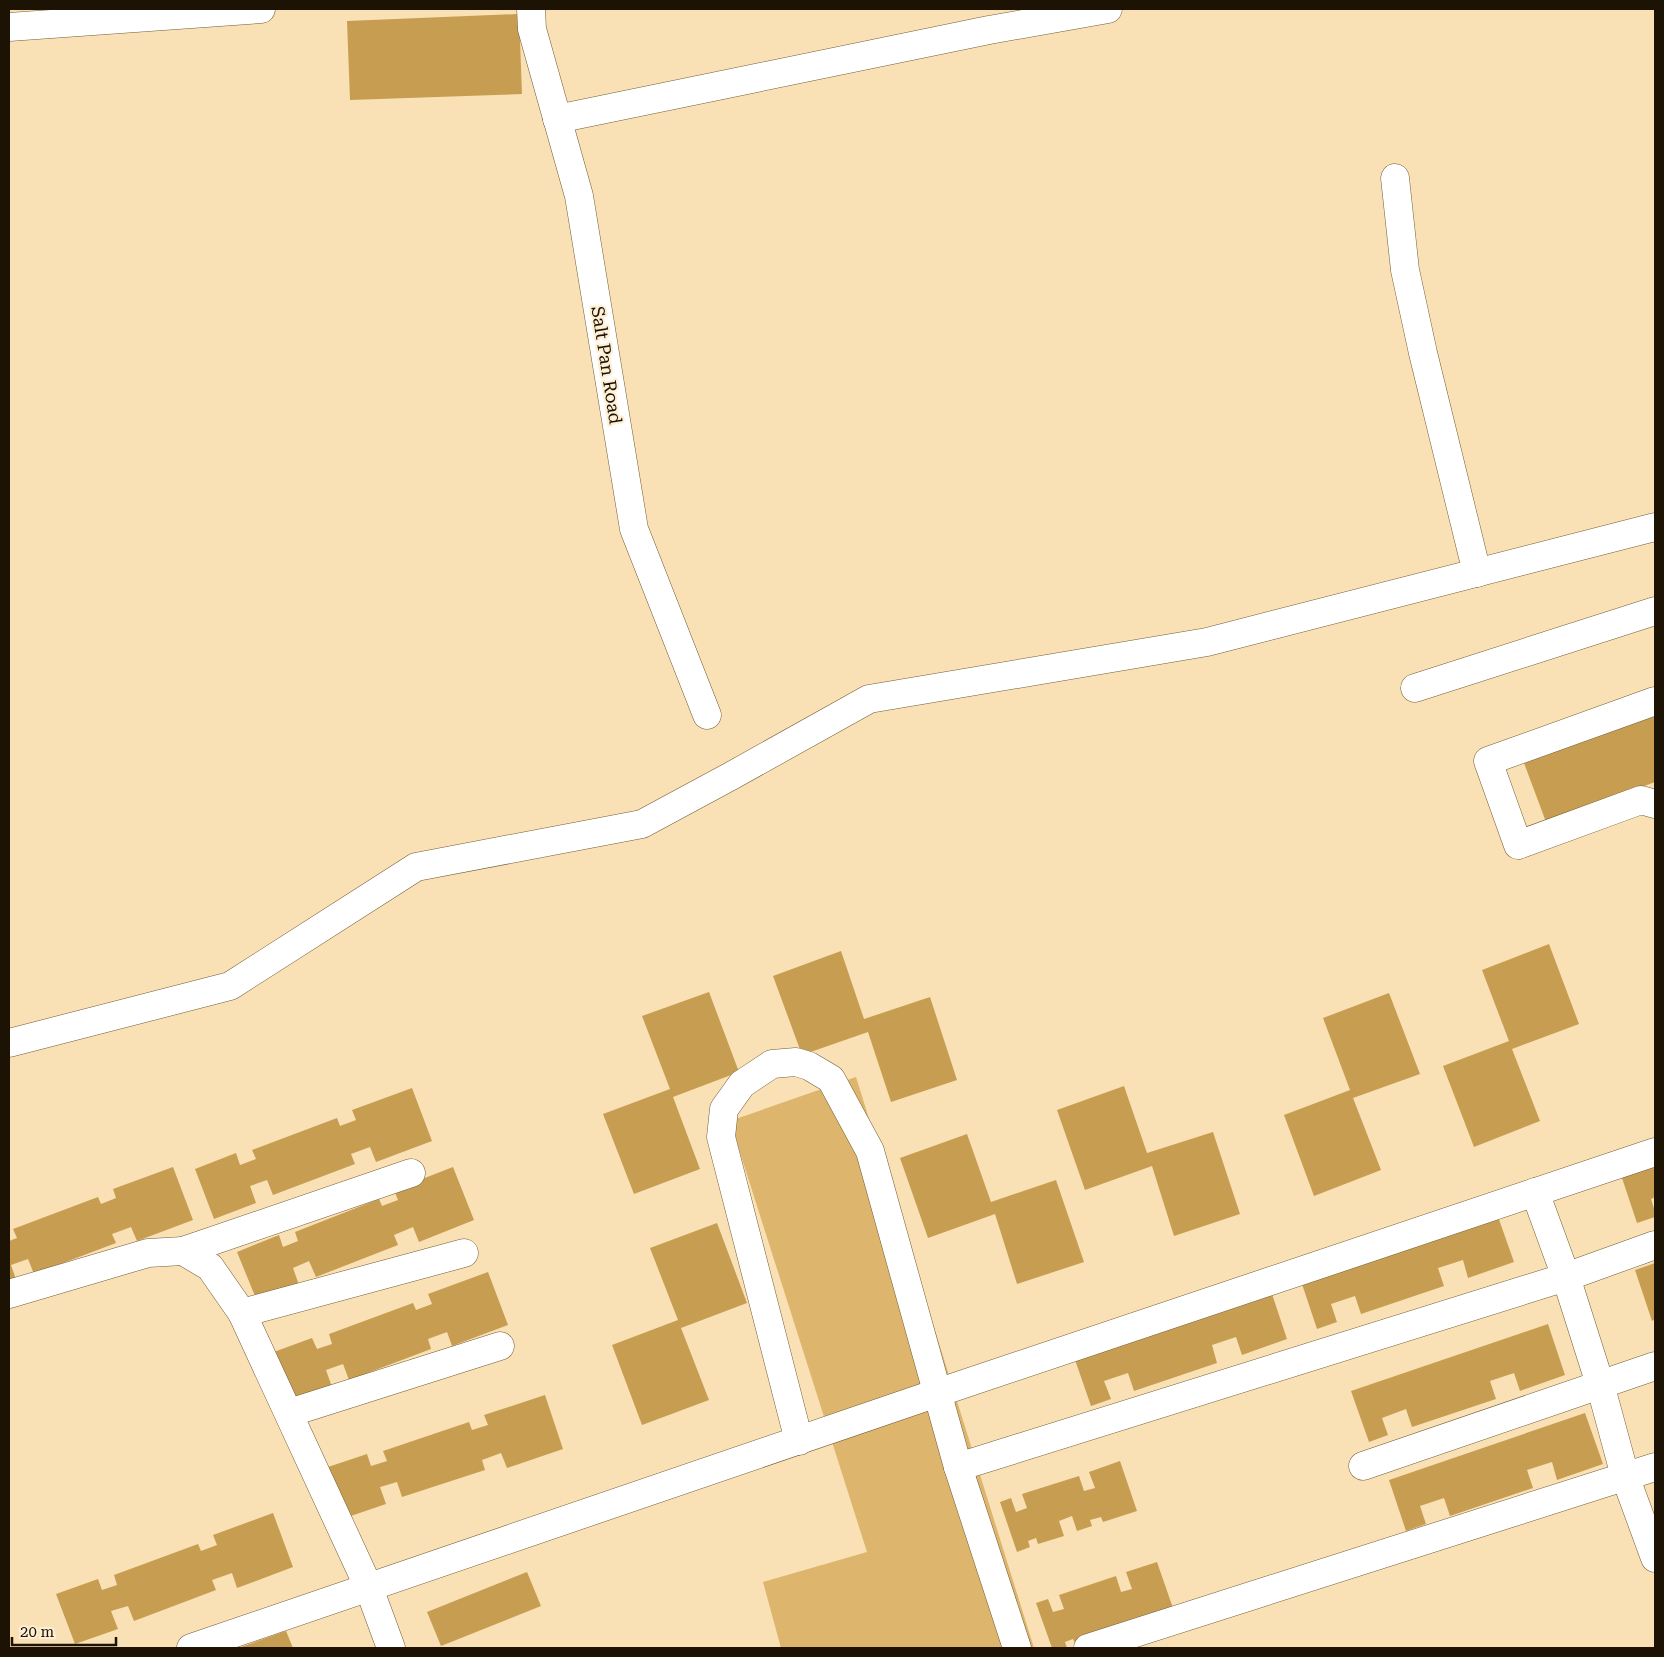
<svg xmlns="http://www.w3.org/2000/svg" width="1664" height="1657" viewBox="0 0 1664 1657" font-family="'Roboto Serif',serif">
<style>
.green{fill:#ddb56d}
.building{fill:#c79e51}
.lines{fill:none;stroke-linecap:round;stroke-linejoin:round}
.minor-casing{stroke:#735d36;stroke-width:29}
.minor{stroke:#fff;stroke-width:28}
.labels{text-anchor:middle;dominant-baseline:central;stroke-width:4.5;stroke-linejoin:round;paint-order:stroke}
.street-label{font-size:18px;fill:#1c1304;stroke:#feefd5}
</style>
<rect width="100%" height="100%" fill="#f9e0b5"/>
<path class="green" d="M 856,1077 L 1034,1648 L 781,1648 L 763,1582 L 867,1552 L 730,1121 Z"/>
<g class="building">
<path d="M 519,14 L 522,94 L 350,100 L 347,21 Z"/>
<path d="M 1655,715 L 1655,782 L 1546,822 L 1524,763 Z"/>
<path d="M 1549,944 L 1579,1024 L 1512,1049 L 1540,1121 L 1474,1147 L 1443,1066 L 1509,1041 L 1482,970 Z"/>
<path d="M 841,951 L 864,1019 L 930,997 L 957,1080 L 891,1102 L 868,1032 L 802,1055 L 773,976 Z"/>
<path d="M 709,992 L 739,1072 L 673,1097 L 700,1169 L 634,1194 L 603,1114 L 670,1089 L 642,1016 Z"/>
<path d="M 1389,993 L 1420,1074 L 1353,1098 L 1381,1170 L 1314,1196 L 1284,1115 L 1350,1090 L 1323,1018 Z"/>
<path d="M 1124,1086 L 1147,1153 L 1213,1132 L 1240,1214 L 1174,1236 L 1152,1166 L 1085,1190 L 1057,1110 Z"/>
<path d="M 412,1088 L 432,1141 L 376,1162 L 370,1147 L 351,1154 L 355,1164 L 273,1195 L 267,1180 L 250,1186 L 256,1203 L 214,1219 L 195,1169 L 236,1153 L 240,1165 L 256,1159 L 252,1150 L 337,1118 L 340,1126 L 356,1120 L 352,1110 Z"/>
<path d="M 967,1134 L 991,1202 L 1056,1180 L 1084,1262 L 1017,1284 L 995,1214 L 928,1238 L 900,1158 Z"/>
<path d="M 1655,1160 L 1655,1197 L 1651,1199 L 1655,1212 L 1655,1217 L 1637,1223 L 1620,1172 Z"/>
<path d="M 173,1167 L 193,1220 L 137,1241 L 131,1227 L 112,1234 L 116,1243 L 34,1274 L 28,1259 L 11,1265 L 17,1282 L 9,1285 L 9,1241 L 17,1238 L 13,1229 L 98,1197 L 101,1204 L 116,1198 L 113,1189 Z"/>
<path d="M 453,1167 L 474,1220 L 419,1242 L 413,1227 L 394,1235 L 398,1245 L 316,1277 L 309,1261 L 293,1268 L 299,1285 L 257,1301 L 237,1252 L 279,1235 L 283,1247 L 298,1241 L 295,1232 L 379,1199 L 382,1206 L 398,1200 L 394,1190 Z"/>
<path d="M 1496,1211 L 1514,1262 L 1468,1278 L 1463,1260 L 1438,1268 L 1444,1286 L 1361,1314 L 1355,1296 L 1331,1304 L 1337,1322 L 1317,1329 L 1300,1278 Z"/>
<path d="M 717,1223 L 747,1303 L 681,1328 L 709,1400 L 642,1425 L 612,1345 L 678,1320 L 650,1248 Z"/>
<path d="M 1655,1263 L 1655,1319 L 1652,1321 L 1635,1270 Z"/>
<path d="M 488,1272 L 508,1325 L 452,1346 L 447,1332 L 428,1339 L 431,1349 L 349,1380 L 343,1364 L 326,1370 L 332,1387 L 290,1403 L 271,1353 L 312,1338 L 317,1349 L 332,1344 L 329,1334 L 413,1303 L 416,1310 L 432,1304 L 428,1294 Z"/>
<path d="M 1270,1288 L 1287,1339 L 1242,1355 L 1236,1337 L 1212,1345 L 1217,1363 L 1134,1391 L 1128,1373 L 1104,1381 L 1111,1399 L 1091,1406 L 1073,1354 Z"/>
<path d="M 1548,1324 L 1565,1375 L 1520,1391 L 1514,1373 L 1490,1381 L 1496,1399 L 1412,1427 L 1406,1409 L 1382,1418 L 1388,1435 L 1369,1442 L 1351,1391 Z"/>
<path d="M 545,1395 L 563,1449 L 507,1468 L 501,1453 L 482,1460 L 485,1470 L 402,1497 L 397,1482 L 380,1487 L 386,1504 L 342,1519 L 325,1468 L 367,1454 L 371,1466 L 387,1461 L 383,1451 L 469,1422 L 472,1430 L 488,1425 L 484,1415 Z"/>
<path d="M 1585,1413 L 1603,1464 L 1557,1480 L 1552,1462 L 1527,1470 L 1533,1488 L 1450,1516 L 1444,1498 L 1420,1506 L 1426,1524 L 1406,1531 L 1389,1480 Z"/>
<path d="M 1120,1461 L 1137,1511 L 1103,1522 L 1101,1517 L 1090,1520 L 1092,1526 L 1077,1531 L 1072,1516 L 1059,1521 L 1064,1536 L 1038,1544 L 1036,1538 L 1028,1541 L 1030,1547 L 1017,1552 L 1000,1502 L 1011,1498 L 1016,1512 L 1027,1508 L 1022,1494 L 1079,1476 L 1084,1491 L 1095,1488 L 1089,1472 Z"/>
<path d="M 273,1513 L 293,1567 L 237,1588 L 232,1573 L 212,1580 L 216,1590 L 134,1621 L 128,1606 L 111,1611 L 118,1629 L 75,1644 L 56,1594 L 98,1579 L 102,1590 L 117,1585 L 114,1575 L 198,1544 L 201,1551 L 217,1545 L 213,1535 Z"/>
<path d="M 1157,1562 L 1174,1611 L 1140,1623 L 1138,1617 L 1127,1621 L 1129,1627 L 1076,1645 L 1073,1639 L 1065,1642 L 1067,1648 L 1052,1648 L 1036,1603 L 1048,1599 L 1053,1612 L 1064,1609 L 1059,1595 L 1116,1576 L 1121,1592 L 1132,1589 L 1126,1572 Z"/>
<path d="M 527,1572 L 541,1606 L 441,1646 L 427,1612 Z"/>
<path d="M 286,1631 L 293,1648 L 238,1648 Z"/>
</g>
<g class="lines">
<g class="minor-casing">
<g id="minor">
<path d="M 531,9 L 532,29 L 579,196 L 634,529 L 707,715"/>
<path d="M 9,27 L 261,9"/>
<path d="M 557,119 L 989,30 L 1108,9"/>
<path d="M 1395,178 L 1405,270 L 1423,353 L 1477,573"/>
<path d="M 1415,688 L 1655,611"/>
<path d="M 1655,701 L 1488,761 L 1518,845 L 1641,800 L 1655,804"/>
<path d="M 9,1043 L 230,986 L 416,867 L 642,824 L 731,776 L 869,699 L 1207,642 L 1655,527"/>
<path d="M 1535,1192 L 1566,1277 L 1600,1384 L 1625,1476 L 1655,1558"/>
<path d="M 183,1251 L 411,1173"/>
<path d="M 9,1294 L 148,1253 L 183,1251 L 210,1267 L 242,1313 L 369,1588 L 391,1648"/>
<path d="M 242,1313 L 464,1253"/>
<path d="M 289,1413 L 500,1346"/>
<path d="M 799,1441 L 721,1137 L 724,1109 L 742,1084 L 772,1064 L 796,1062 L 809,1066 L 831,1079 L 870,1151 L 958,1467 L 1017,1648"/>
<path d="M 1363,1466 L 1655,1366"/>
<path d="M 958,1467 L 1566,1277 L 1655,1245"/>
<path d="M 191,1648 L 937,1393 L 1655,1152"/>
<path d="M 1088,1648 L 1655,1467"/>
</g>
</g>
<use href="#minor" class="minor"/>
</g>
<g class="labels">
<g class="street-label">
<text transform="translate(607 365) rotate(81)">Salt Pan Road</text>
</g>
</g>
<rect width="1664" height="1657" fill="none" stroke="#1c1304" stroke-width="20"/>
<path d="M12 1637v8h104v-8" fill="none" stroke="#1c1304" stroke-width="2.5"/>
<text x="20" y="1637" font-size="15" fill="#1c1304" stroke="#feefd5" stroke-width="4" paint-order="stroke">20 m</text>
</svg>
